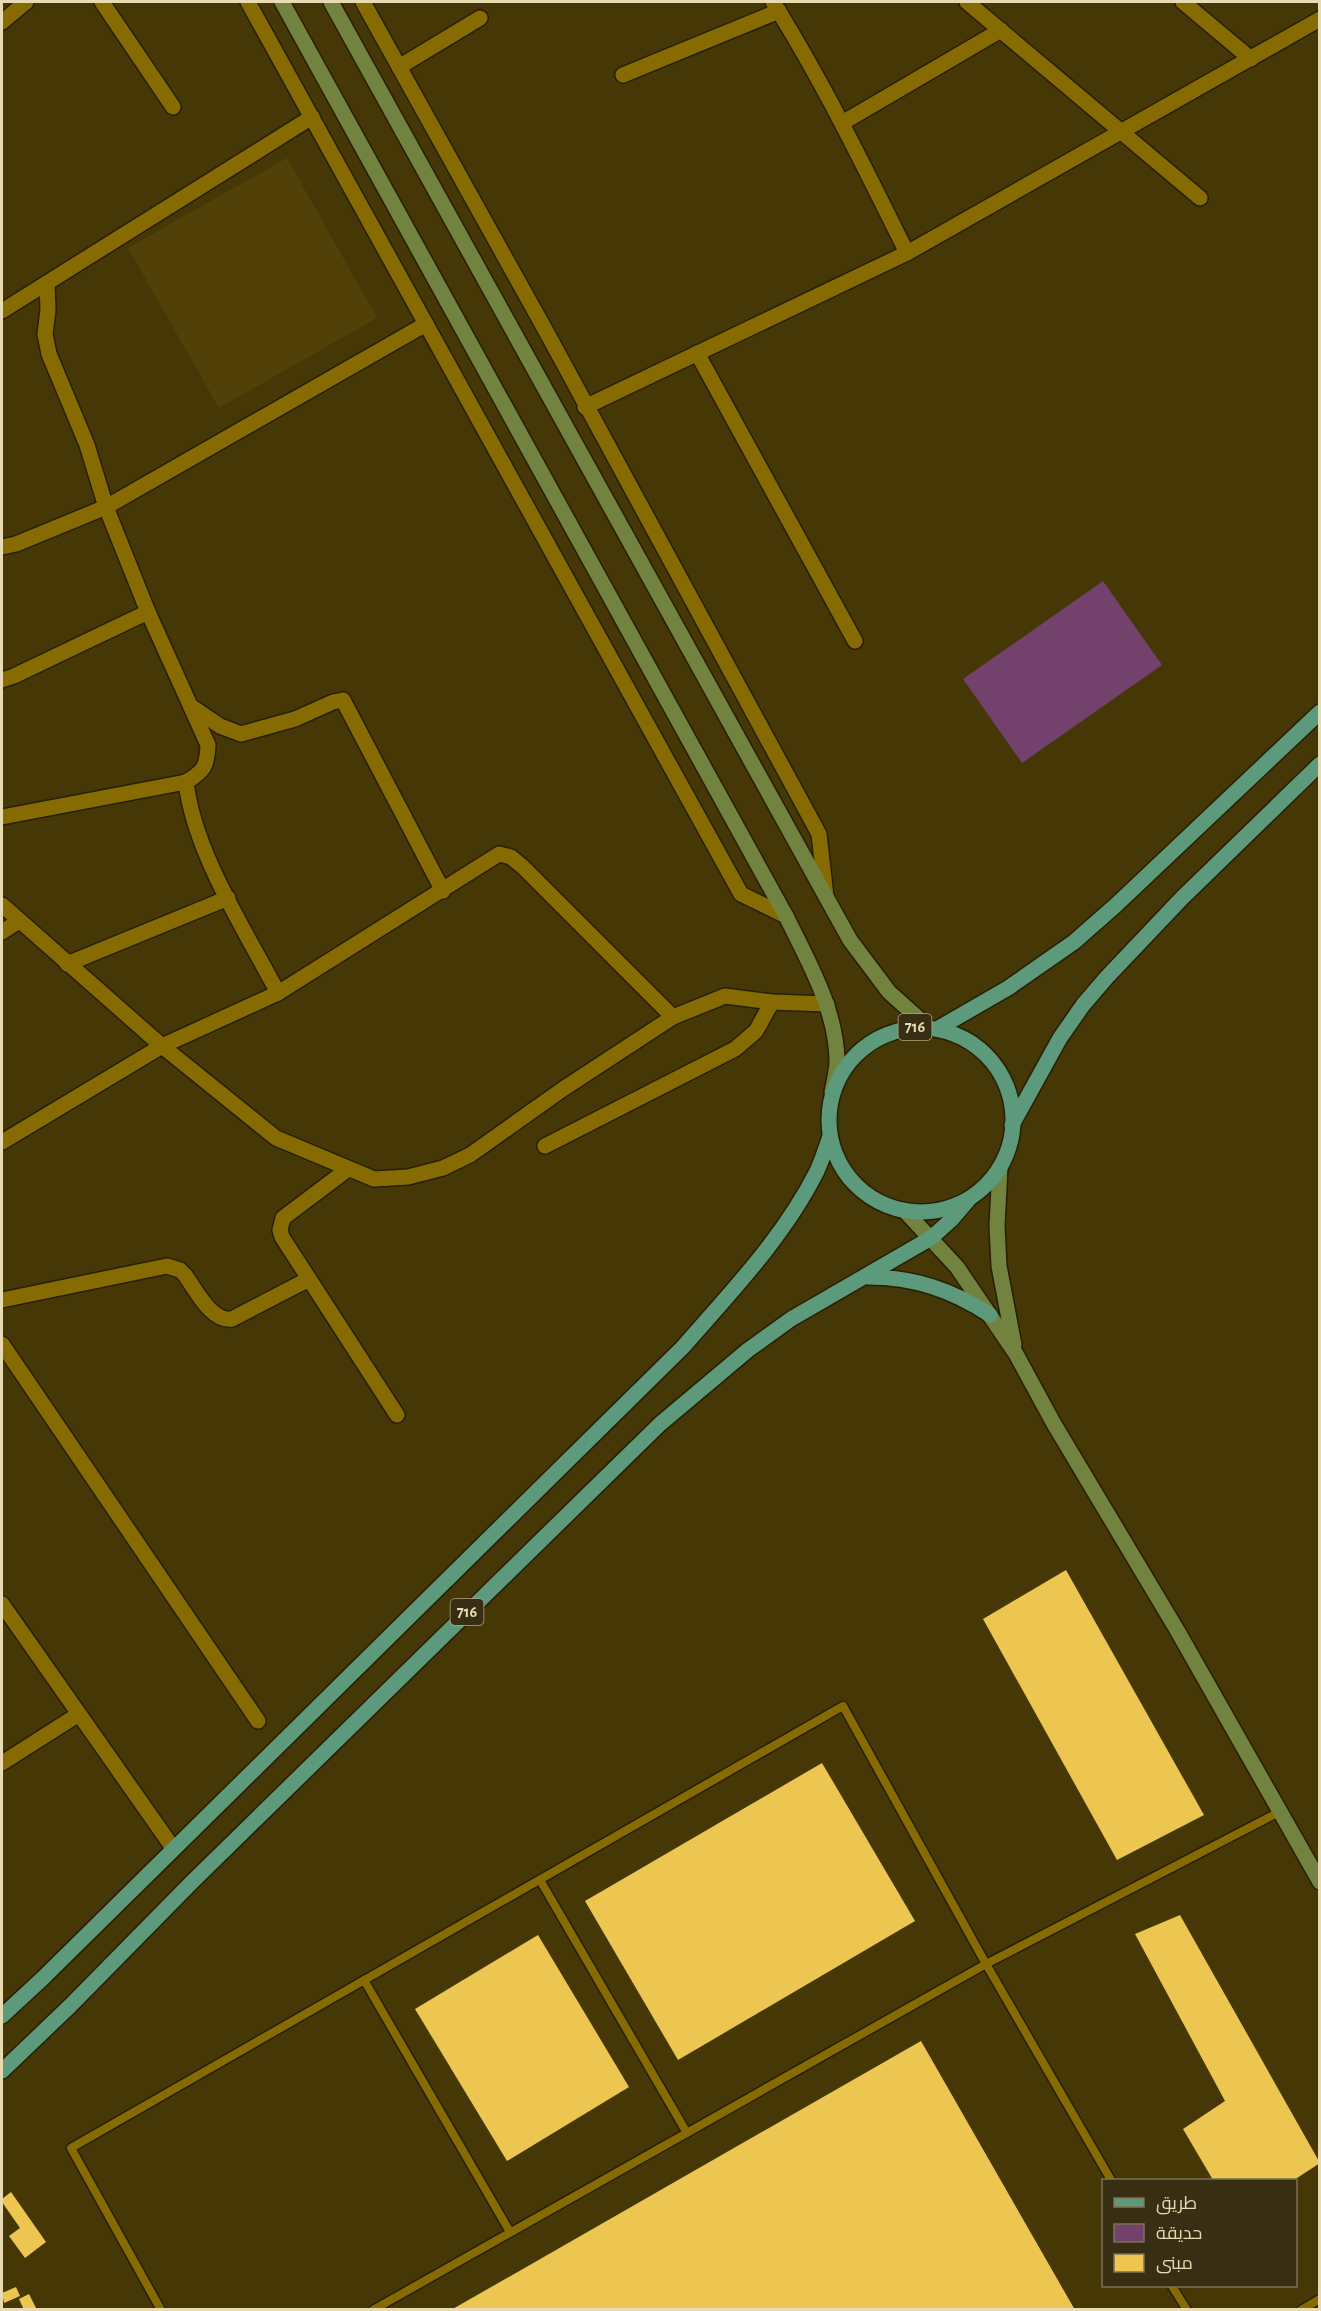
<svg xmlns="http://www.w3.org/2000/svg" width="1321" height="2311" viewBox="0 0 1321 2311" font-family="'Alegreya Sans',Cairo,sans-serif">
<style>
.built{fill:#514109}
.green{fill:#72416c}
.building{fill:#ecc650}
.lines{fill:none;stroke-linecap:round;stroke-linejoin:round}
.lane-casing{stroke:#281f04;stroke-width:11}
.street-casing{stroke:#281f04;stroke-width:18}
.secondary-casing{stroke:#281f04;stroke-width:18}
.primary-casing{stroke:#281f04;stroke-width:18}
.lane{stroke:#866b02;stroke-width:8}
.street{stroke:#866b02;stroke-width:15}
.secondary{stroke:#72823f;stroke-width:15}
.primary{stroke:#5d9a7c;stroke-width:15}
.labels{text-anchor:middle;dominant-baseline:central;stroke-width:6;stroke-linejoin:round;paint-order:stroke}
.shield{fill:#372e13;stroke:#b3a682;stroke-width:1.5}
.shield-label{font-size:16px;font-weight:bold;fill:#e8dab2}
</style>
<rect width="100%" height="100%" fill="#453706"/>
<path class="built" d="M 287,158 L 377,318 L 219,408 L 128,248 Z"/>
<path class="green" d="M 1103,581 L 1162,665 L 1022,763 L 963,679 Z"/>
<g class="building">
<path d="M 1066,1570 L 1204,1815 L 1117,1860 L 983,1619 Z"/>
<path d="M 822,1763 L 915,1921 L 678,2060 L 585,1901 Z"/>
<path d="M 1180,1915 L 1320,2163 L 1294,2180 L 1213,2180 L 1183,2129 L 1225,2101 L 1135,1934 Z"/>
<path d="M 538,1935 L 629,2087 L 507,2161 L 415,2009 Z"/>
<path d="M 921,2041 L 1075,2310 L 451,2310 Z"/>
<path d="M 11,2192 L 46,2242 L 25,2258 L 9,2236 L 20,2228 L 2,2202 L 2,2199 Z"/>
<path d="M 16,2287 L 20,2296 L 4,2303 L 2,2293 Z"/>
<path d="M 29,2294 L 37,2310 L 24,2310 L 19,2299 Z"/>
</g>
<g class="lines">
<g class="lane-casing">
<g id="lane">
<path d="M 540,1880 L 687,2133"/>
<path d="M 364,1980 L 510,2232"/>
<path d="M 1172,2286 L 1187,2310"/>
<path d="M 161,2310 L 71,2148 L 843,1706 L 986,1964 L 1111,2180"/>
<path d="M 373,2310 L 986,1964 L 1279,1812"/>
<path d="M 1301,2310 L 1320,2299"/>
</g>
</g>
<g class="street-casing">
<g id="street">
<path d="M 102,2 L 173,107"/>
<path d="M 248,2 L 741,894 L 786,916"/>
<path d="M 363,2 L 547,333 L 819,834 L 826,896"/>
<path d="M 773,2 C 823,82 865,168 907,253"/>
<path d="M 967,2 L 1200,198"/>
<path d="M 1183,2 L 1251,59"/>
<path d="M 2,22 L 26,2"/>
<path d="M 399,67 L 480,18"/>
<path d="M 623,75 L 779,11"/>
<path d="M 842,123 L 1001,30"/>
<path d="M 47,283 L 48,310 L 45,334 L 49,354 L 87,445 L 106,507 L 148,612 L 208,745 C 207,767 204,771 186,782 C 194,852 245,930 278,993"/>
<path d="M 2,311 L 312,117"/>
<path d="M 697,353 L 855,641"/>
<path d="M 585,407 L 907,253 L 1320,19"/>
<path d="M 2,547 L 16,544 L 106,507 L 426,324"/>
<path d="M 2,680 L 14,676 L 148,612"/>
<path d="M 192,707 L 220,726 L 241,734 L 295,719 L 333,702 L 343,700 L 443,891"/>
<path d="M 2,817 L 186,782"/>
<path d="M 2,905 L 162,1046 L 276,1138 L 374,1179 L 408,1177 L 443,1168 L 470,1155 L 563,1089 L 673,1017 L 725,996 L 772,1002 L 827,1004"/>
<path d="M 2,932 L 19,921"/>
<path d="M 67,964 L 228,898"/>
<path d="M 2,1142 L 162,1046 L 278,993 L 499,854 L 511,857 L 523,867 L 673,1017"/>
<path d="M 545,1146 L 735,1049 L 756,1031 L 772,1002"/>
<path d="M 348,1169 L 283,1218 L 280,1230 L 282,1237 L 397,1415"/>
<path d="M 2,1300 L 167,1266 L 180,1270 L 185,1275 C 196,1290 211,1322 232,1319 L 309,1279"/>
<path d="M 2,1344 L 258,1721"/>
<path d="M 2,1604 L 173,1848"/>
<path d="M 2,1763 L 79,1714"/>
</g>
</g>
<g class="secondary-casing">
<g id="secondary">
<path d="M 282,2 L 786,916 C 808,961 836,1009 837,1060 C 837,1070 834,1082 832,1092"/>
<path d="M 331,2 L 850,940 L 889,992 L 929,1028"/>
<path d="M 1000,1167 L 997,1226 L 999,1266 L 1014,1345"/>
<path d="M 904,1210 L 957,1267 L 1016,1354 L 1054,1424 L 1177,1630 L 1320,1882"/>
</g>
</g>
<g class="primary-casing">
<g id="primary">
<circle cx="921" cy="1120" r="92"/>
<path d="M 937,1029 L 1008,988 L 1074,942 L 1116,905 L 1320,712"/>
<path d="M 1012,1125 L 1060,1038 L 1083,1005 L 1107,977 L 1182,898 L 1320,764"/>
<path d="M 868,1277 C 914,1277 952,1290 990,1315"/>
<path d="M 2,2016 L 43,1978 L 683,1347 C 731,1292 784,1237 817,1171 C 822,1160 826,1148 830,1136"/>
<path d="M 2,2071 L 70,2006 L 192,1882 L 660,1424 L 748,1350 L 791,1319 L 931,1238 L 951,1220 L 969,1199"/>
</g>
</g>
<use href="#lane" class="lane"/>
<use href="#street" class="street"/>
<use href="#secondary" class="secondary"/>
<use href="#primary" class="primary"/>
</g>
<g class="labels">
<g class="shield">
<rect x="898.5" y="1014" width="33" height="26" rx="4.5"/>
<rect x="450.5" y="1599" width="33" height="26" rx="4.5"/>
</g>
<g class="shield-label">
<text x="915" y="1027">716</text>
<text x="467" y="1612">716</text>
</g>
</g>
<rect width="1321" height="2311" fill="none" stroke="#e8dab2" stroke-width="6"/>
<rect x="1102" y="2179" width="195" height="108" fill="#372e13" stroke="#7e7353" stroke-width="1.5"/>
<rect x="1114" y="2198" width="30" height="9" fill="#5d9a7c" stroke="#7e7353" stroke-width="1.5"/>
<text x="1156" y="2209" font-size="18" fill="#e8dab2">طريق</text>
<rect x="1114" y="2224" width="30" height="18" fill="#72416c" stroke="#7e7353" stroke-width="1.5"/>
<text x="1156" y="2239" font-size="18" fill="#e8dab2">حديقة</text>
<rect x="1114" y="2254" width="30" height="18" fill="#ecc650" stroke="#7e7353" stroke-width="1.5"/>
<text x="1156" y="2269" font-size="18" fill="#e8dab2">مبنى</text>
</svg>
